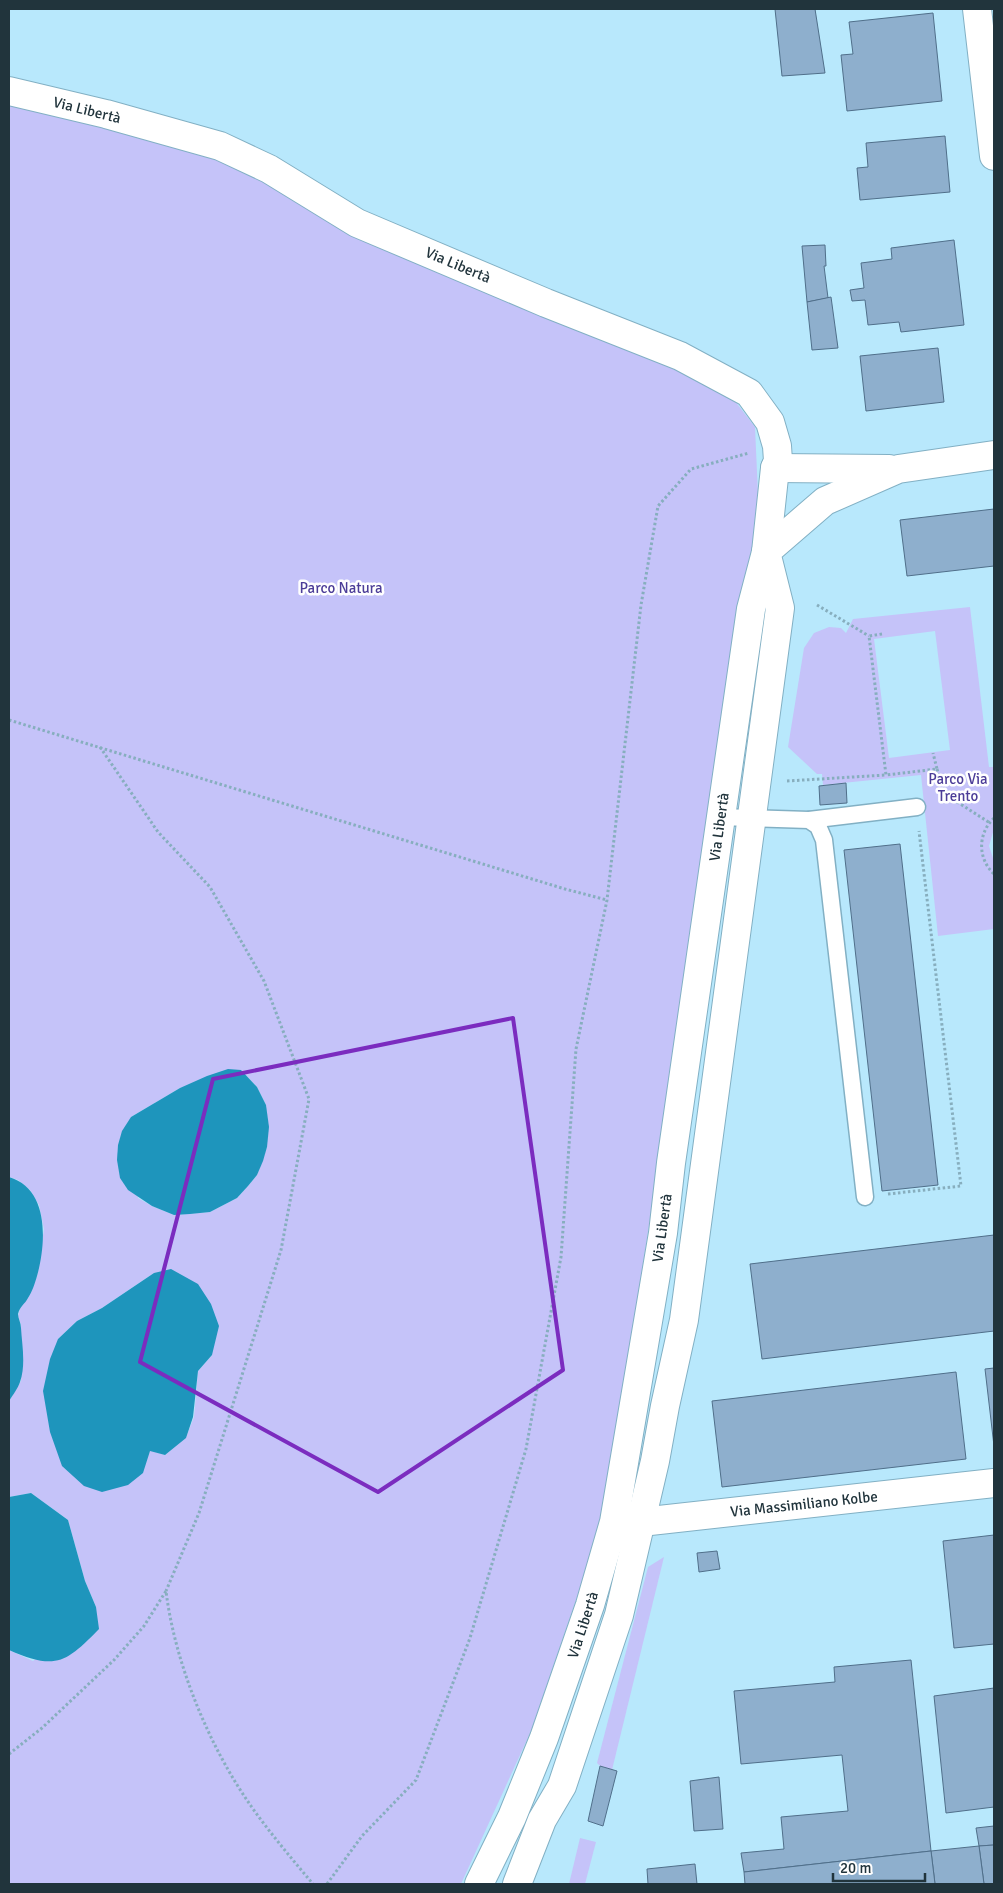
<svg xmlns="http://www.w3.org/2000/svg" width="1003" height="1893" viewBox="0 0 1003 1893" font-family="Signika,sans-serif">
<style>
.green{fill:#c5c3f9;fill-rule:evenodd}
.water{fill:#1e95bc}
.building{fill:#8eafcd;stroke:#506f8a}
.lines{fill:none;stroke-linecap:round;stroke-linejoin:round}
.service-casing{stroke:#82b0c4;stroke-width:19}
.minor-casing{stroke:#82b0c4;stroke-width:30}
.path{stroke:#87aebe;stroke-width:3;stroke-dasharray:2.5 2.5;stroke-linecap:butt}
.service{stroke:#fff;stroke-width:16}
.minor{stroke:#fff;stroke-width:28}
.marked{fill:none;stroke:#7b2cbf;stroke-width:4;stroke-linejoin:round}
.labels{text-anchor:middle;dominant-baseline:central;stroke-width:5;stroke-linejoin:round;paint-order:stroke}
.street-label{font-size:15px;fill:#21343c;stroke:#fff}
.park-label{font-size:15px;fill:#4c3d98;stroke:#fff}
</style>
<rect width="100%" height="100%" fill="#b8e8fc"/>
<g class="green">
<path d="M 9,104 L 173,143 L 238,167 L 344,227 L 728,392 L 755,427 L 759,517 L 603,1521 L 531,1731 L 461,1884 L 9,1884 L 9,1650 L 33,1661 L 96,1607 L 85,1581 L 68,1520 L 31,1493 L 9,1497 L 9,1401 L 21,1381 L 21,1325 L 18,1316 L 21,1305 L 28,1298 L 37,1276 L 44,1229 L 39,1205 L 30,1190 L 18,1180 L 9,1177 ZM 241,1070 L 257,1087 L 266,1105 L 267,1147 L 257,1175 L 248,1186 L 237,1198 L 210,1212 L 174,1215 L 152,1206 L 138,1198 L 131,1117 L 180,1088 ZM 154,1273 L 212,1355 L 198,1371 L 194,1417 L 186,1437 L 165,1455 L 150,1450 L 58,1339 L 77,1321 L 102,1308 Z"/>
<path d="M 970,607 L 989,767 L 994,767 L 994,829 L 989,846 L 994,861 L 994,929 L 938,936 L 921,775 L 823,785 L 822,774 L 817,774 L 788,747 L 804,648 L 814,633 L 829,627 L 841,628 L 846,633 L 853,619 ZM 935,631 L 950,750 L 889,758 L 874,639 Z"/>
<path d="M 664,1557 L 612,1770 L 600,1766 L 597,1763 L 648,1567 Z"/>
<path d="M 580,1838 L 596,1842 L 585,1884 L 569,1884 Z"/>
</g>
<g class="water">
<path d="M 228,1069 L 241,1070 L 257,1087 L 266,1105 L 269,1127 L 267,1147 L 263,1161 L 257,1175 L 248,1186 L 237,1198 L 210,1212 L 190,1214 L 174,1215 L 152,1206 L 128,1190 L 120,1178 L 117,1160 L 118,1145 L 122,1131 L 131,1117 L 180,1088 L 207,1076 Z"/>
<path d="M 9,1177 C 50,1189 46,1244 37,1276 C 35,1283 32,1292 28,1298 C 25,1304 20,1306 18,1314 C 18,1318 21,1323 21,1328 C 22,1345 26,1365 20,1382 C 18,1388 13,1395 9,1401 Z"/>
<path d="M 171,1269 L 198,1284 L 211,1304 L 219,1326 L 212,1355 L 198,1371 L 193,1417 L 186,1438 L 165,1455 L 150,1451 L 143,1473 L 128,1485 L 102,1492 L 84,1486 L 62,1466 L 50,1432 L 43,1391 L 50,1359 L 58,1339 L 77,1321 L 102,1308 L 154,1273 Z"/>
<path d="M 31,1493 L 68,1520 L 85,1581 L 96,1607 L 99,1629 C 65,1664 55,1670 9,1650 L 9,1497 Z"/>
</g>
<g class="building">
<path d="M 775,9 L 815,9 L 825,73 L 782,76 Z"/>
<path d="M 933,13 L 942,101 L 847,111 L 841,55 L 853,54 L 849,22 Z"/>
<path d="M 945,136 L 950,192 L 860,200 L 857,168 L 868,167 L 866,143 Z"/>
<path d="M 954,240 L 964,325 L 901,332 L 899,322 L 868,325 L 865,300 L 852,301 L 850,290 L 864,288 L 861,263 L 892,259 L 891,248 Z"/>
<path d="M 825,245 L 826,266 L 824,266 L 828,298 L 807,302 L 802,246 Z"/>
<path d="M 831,297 L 838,348 L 812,350 L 807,302 Z"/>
<path d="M 938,348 L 944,402 L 866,411 L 860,356 Z"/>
<path d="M 994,509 L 994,566 L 907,576 L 900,520 Z"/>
<path d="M 846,783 L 847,803 L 820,805 L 819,786 Z"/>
<path d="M 900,844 L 938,1185 L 882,1191 L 844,850 Z"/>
<path d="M 994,1235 L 994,1331 L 762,1359 L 750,1264 Z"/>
<path d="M 994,1368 L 994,1446 L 985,1369 Z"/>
<path d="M 956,1372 L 966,1459 L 722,1487 L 712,1401 Z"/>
<path d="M 994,1535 L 994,1644 L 954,1648 L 943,1541 Z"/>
<path d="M 717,1551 L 720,1569 L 699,1572 L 697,1553 Z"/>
<path d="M 911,1660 L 931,1851 L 744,1872 L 741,1853 L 784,1849 L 781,1817 L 848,1811 L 842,1755 L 741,1764 L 734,1691 L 835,1682 L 834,1667 Z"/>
<path d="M 994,1688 L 994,1807 L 946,1813 L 934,1696 Z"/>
<path d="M 600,1766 L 617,1771 L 603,1826 L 588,1821 Z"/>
<path d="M 719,1777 L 723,1829 L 694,1831 L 690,1781 Z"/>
<path d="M 994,1826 L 994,1845 L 979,1846 L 976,1828 Z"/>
<path d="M 994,1845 L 994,1884 L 984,1884 L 979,1846 Z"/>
<path d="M 979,1846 L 984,1884 L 935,1884 L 931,1851 Z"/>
<path d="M 931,1851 L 935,1884 L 745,1884 L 744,1872 Z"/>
<path d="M 695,1864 L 697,1884 L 648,1884 L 647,1869 Z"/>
</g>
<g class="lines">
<g class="service-casing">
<g id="service">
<path d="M 721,817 L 809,820 L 818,826 L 824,840 L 865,1197"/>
<path d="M 809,820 L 917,807"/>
</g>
</g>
<g class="minor-casing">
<g id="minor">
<path d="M 977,9 L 994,156"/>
<path d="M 9,91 L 106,114 L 220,146 L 269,169 L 357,223 L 546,303 L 680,356 L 749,393 L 770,422 L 777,446 L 778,461 L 775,468 L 766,552 L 751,609 L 671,1163 L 663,1233 L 614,1522 L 590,1605 L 544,1738 L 512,1817 L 479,1884"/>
<path d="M 775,468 L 889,469"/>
<path d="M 625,1522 L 641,1522 L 994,1483"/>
<path d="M 517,1884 L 542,1820 L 562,1786 L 619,1615 L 655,1461 L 665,1406 L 684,1320 L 780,608 L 766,552 L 825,501 L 898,469 L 994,455"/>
</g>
</g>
<g class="path">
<path d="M 817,605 L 869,636"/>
<path d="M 882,634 L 869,636 L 886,775 L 937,769 L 933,753"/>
<path d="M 9,720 L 565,889 L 607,900"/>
<path d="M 100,747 L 158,832 L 210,887 L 264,981 L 309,1099 L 281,1250 L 199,1513 L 166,1591"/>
<path d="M 937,769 L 942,787 L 951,798 L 990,823"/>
<path d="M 787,781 L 886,775"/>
<path d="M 994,818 C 978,833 977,858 994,874"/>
<path d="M 888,1194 L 961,1186 L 919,831"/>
<path d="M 9,1754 L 42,1728 L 114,1660 L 144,1626 L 166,1591 C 175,1664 209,1746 251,1806 C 270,1833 292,1859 313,1884"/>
<path d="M 327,1884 L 362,1836 L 416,1780 L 470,1638 L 526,1449 L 561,1257 L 576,1049 L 607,900 L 641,605 L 658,506 L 691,469 L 749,453"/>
</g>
<use href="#service" class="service"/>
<use href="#minor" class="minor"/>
</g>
<path class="marked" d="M 513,1018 L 563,1370 L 378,1492 L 140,1362 L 213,1079 Z"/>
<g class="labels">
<g class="street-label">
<text transform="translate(87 110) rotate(14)">Via Libertà</text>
<text transform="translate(458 265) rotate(23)">Via Libertà</text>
<text transform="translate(719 827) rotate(-82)">Via Libertà</text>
<text transform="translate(662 1228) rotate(-82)">Via Libertà</text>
<text transform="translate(804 1504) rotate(-6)">Via Massimiliano Kolbe</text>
<text transform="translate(583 1625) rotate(-72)">Via Libertà</text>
</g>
<g class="park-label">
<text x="341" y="588">Parco Natura</text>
<text x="958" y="779">Parco Via<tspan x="958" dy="17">Trento</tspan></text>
</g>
</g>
<rect width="1003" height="1893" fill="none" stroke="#21343c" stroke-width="20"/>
<path d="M833 1873v8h92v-8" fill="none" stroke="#21343c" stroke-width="2.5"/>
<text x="840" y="1873" font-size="15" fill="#21343c" stroke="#ffffff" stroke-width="4" paint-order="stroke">20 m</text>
</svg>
